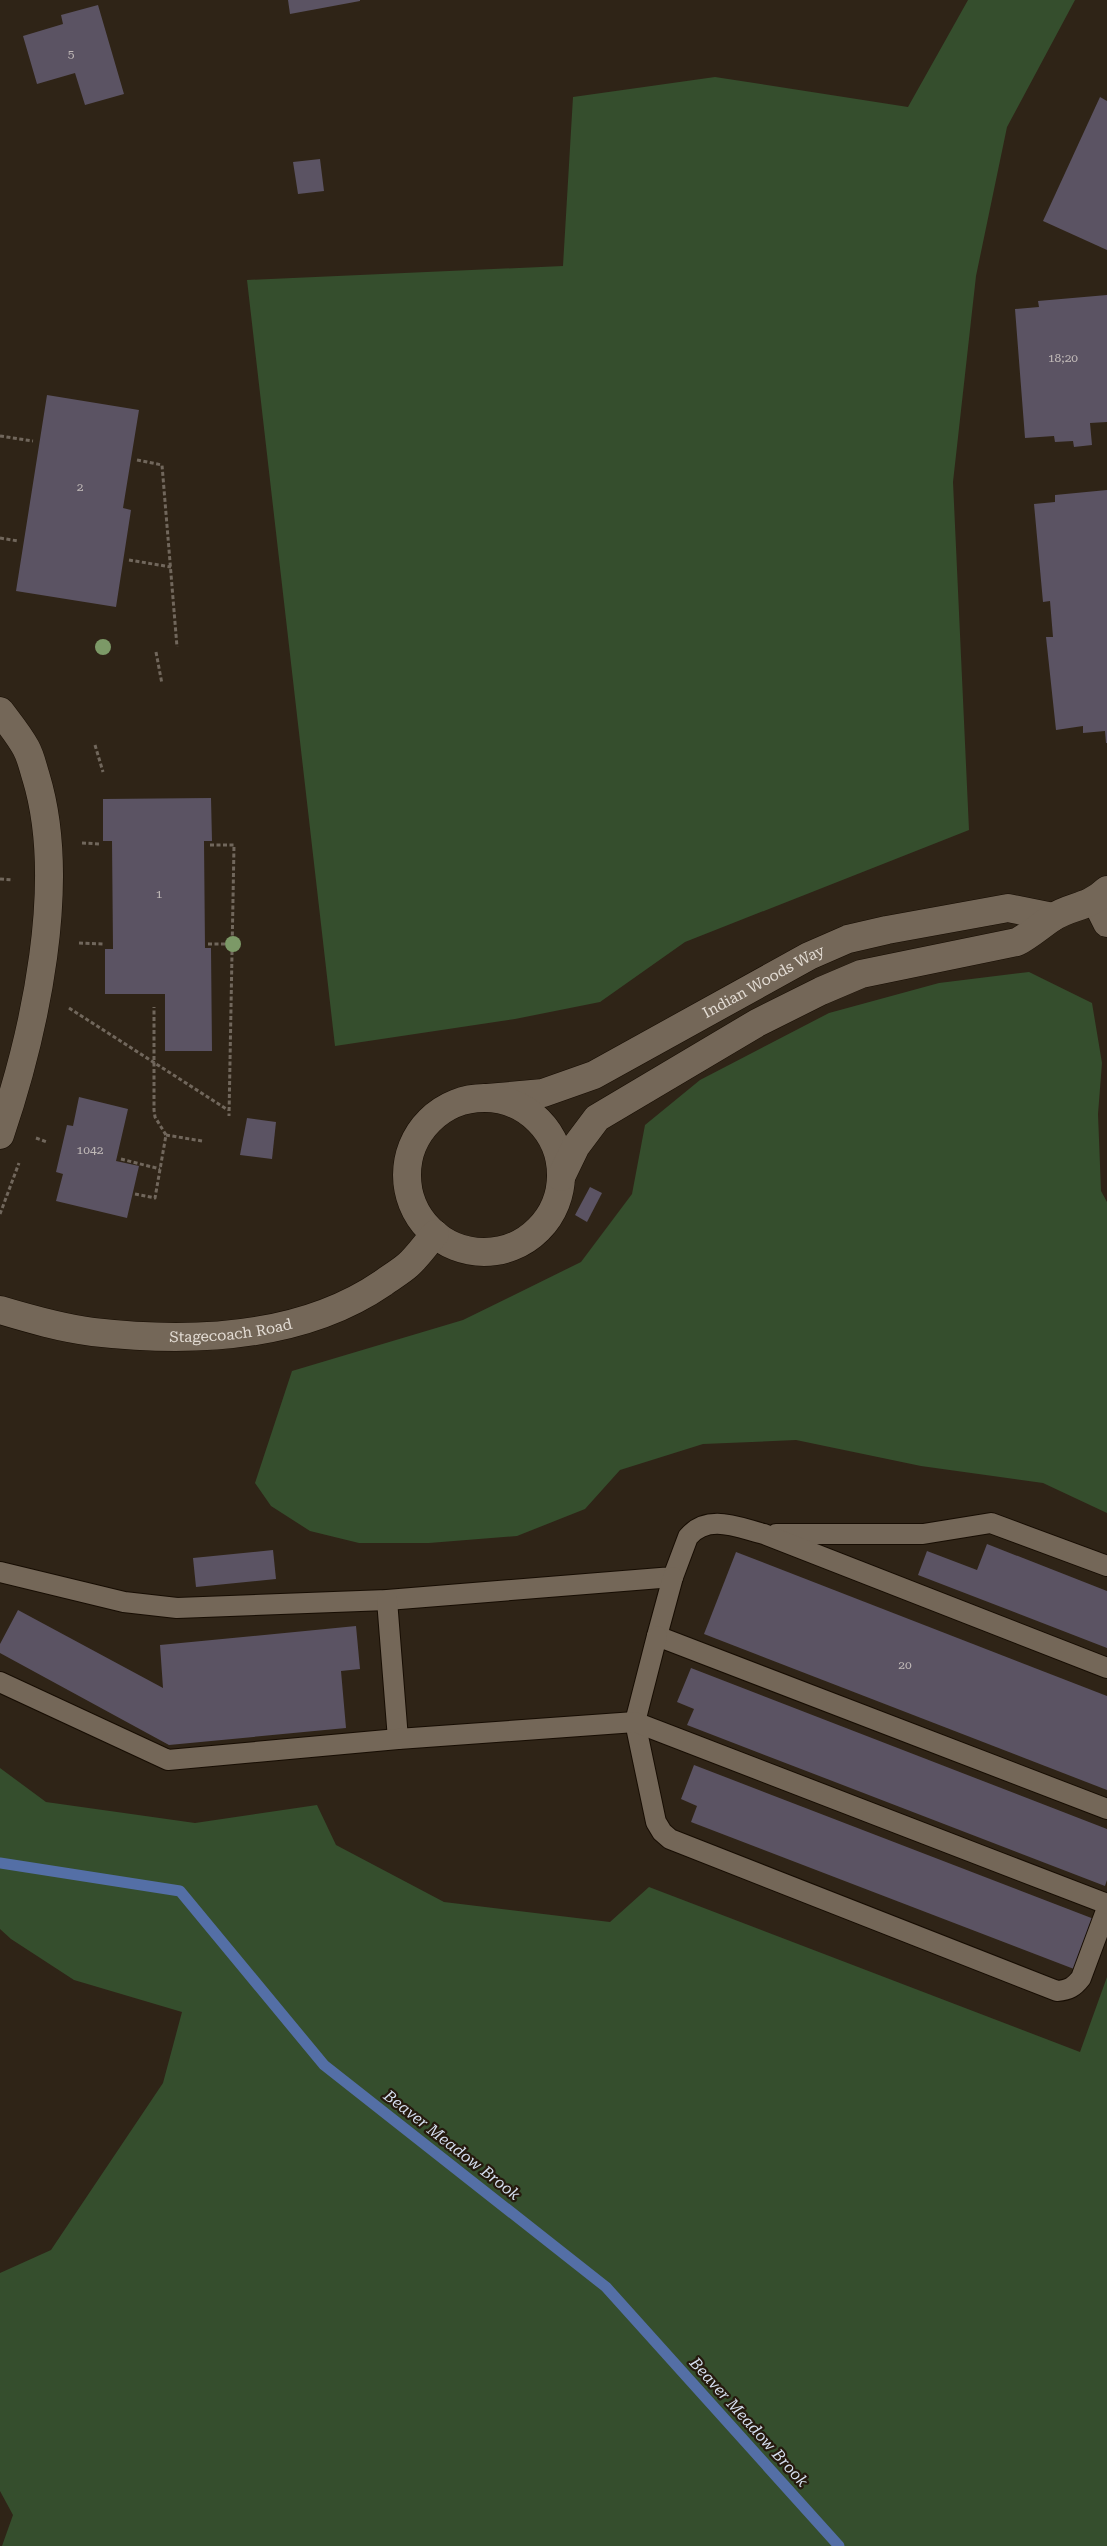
<svg xmlns="http://www.w3.org/2000/svg" width="1107" height="2546" viewBox="0 0 1107 2546" font-family="'Roboto Serif',serif">
<style>
.green{fill:#354e2d}
.lines{fill:none;stroke-linecap:round;stroke-linejoin:round}
.stream{stroke:#546fa6;stroke-width:11}
.building{fill:#5b5363}
.service-casing{stroke:#170d03;stroke-width:22}
.minor-casing{stroke:#170d03;stroke-width:29}
.path{stroke:#71675c;stroke-width:3;stroke-dasharray:4 2.5;stroke-linecap:butt}
.service{stroke:#746758;stroke-width:20}
.minor{stroke:#746758;stroke-width:28}
.tree{fill:#7c9967}
.labels{text-anchor:middle;dominant-baseline:central;stroke-width:4.5;stroke-linejoin:round;paint-order:stroke}
.number-label{font-size:12px;fill:#c1bab8}
.street-label{font-size:15px;fill:#e3dcd4;stroke:#251a0e}
.water-label{font-size:16px;font-style:italic;fill:#d5deef;stroke:#251a0e}
</style>
<rect width="100%" height="100%" fill="#2f2417"/>
<g class="green">
<path d="M968 0H1075L1007 127 976 276 953 482 969 830 685 942 600 1002 515 1019 335 1046 247 280 563 266 573 97 715 77 908 107Z"/>
<path d="M1029 972 1092 1003 1102 1063 1098 1114 1101 1191 1107 1202V1513L1043 1483 921 1466 796 1440 703 1444 620 1470 585 1509 517 1536 429 1543H359L310 1531 271 1506 255 1483 292 1371 463 1320 581 1262 632 1194 645 1125 700 1080 829 1013 939 983Z"/>
<path d="M0 1768 46 1802 195 1823 317 1805 336 1845 444 1902 610 1922 649 1887 1080 2052 1107 1977V2546H2L13 2515 0 2491V2273L51 2250 163 2083 182 2012 74 1980 11 1939 0 1929Z"/>
</g>
<g class="lines">
<path class="stream" d="M0 1863 180 1891 324 2065 606 2287 839 2546"/>
</g>
<g class="building">
<path d="M288 0H360V1L290 14Z"/>
<path d="M98 5 124 94 85 105 75 73 37 84 23 36 63 24 61 15Z"/>
<path d="M1100 97 1107 101V250L1043 221Z"/>
<path d="M320 159 324 191 298 194 293 162Z"/>
<path d="M1107 295V422L1090 423 1092 445 1074 447 1073 441 1055 442 1054 436 1025 438 1015 309 1039 307 1038 301Z"/>
<path d="M47 395 139 410 123 508 131 510 116 607 16 591Z"/>
<path d="M1107 490V743H1106L1105 731 1083 733V726L1056 730 1046 637H1053L1050 601 1043 602 1034 504 1055 502V495Z"/>
<path d="M211 798 212 841H204L205 948H211L212 1051H165V994H105V949H113L112 841H103V799Z"/>
<path d="M79 1097 128 1109 116 1161 139 1166 127 1218 56 1201 63 1174 56 1172 67 1125 73 1126Z"/>
<path d="M247 1118 276 1122 272 1159 240 1155Z"/>
<path d="M590 1187 602 1193 587 1222 575 1215Z"/>
<path d="M987 1544 1107 1591V1648L918 1575 927 1551 977 1570Z"/>
<path d="M273 1550 276 1579 196 1587 193 1558Z"/>
<path d="M736 1552 1107 1696V1790L704 1634Z"/>
<path d="M18 1610 163 1688 160 1645 356 1626 360 1669 341 1671 346 1728 169 1745 0 1653V1644Z"/>
<path d="M691 1668 1107 1829V1880L1105 1886 687 1725 694 1709 677 1702Z"/>
<path d="M694 1765 1094 1919 1074 1969 691 1822 697 1806 681 1799Z"/>
</g>
<g class="lines">
<g class="service-casing">
<g id="service">
<path d="M776 1534H923L991 1523 1107 1566"/>
<path d="M0 1572 124 1602 177 1608 387 1600 673 1577 688 1537C708 1513 739 1528 764 1534L1107 1668"/>
<path d="M673 1577 657 1636 1107 1809"/>
<path d="M387 1600 398 1739"/>
<path d="M657 1636 635 1722 656 1822 662 1832 670 1839 1057 1991C1069 1990 1074 1987 1081 1978L1107 1908"/>
<path d="M0 1682 168 1760 398 1739 635 1722 1107 1904"/>
</g>
</g>
<g class="minor-casing">
<g id="minor">
<path d="M0 711C9 723 19 735 26 748 31 757 33 768 36 777 68 882 35 1032 0 1135"/>
<path d="M1096 901 1107 923"/>
<path id="s1" d="M487 1098 543 1093 594 1075 809 956 848 939 887 930 1008 908 1053 917"/>
<circle cx="484" cy="1175" r="77"/>
<path d="M561 1177 576 1146 597 1118 757 1023 821 991 861 974 1017 942C1030 935 1040 926 1052 918 1071 905 1087 909 1107 890"/>
<path id="s2" d="M0 1310C30 1319 61 1328 93 1332 190 1343 300 1340 383 1283 391 1277 400 1272 408 1265 418 1256 426 1244 435 1234"/>
</g>
</g>
<g class="path">
<path d="M0 436 33 441"/>
<path d="M137 460 162 465 177 647"/>
<path d="M0 538 18 541"/>
<path d="M129 560 171 567"/>
<path d="M156 652 162 684"/>
<path d="M95 745 103 772"/>
<path d="M82 843 101 844"/>
<path d="M210 845H234L229 1116"/>
<path d="M0 879 13 880"/>
<path d="M79 943 105 944"/>
<path d="M208 944H233"/>
<path d="M69 1008 228 1110"/>
<path d="M166 1135 202 1141"/>
<path d="M36 1138 47 1142"/>
<path d="M121 1159 160 1169"/>
<path d="M135 1194 155 1198 166 1135 155 1117 154 1110V1007"/>
<path d="M0 1214 19 1163"/>
</g>
<use href="#service" class="service"/>
<use href="#minor" class="minor"/>
</g>
<g class="tree">
<circle cx="103" cy="647" r="8"/>
<circle cx="233" cy="944" r="8"/>
</g>
<g class="labels">
<g class="number-label">
<text x="71" y="54">5</text>
<text x="1063" y="358">18;20</text>
<text x="80" y="487">2</text>
<text x="159" y="894">1</text>
<text x="90" y="1150">1042</text>
<text x="905" y="1665">20</text>
</g>
<g class="street-label">
<text stroke="none"><textPath href="#s1" startOffset="304">Indian Woods Way</textPath></text>
<text stroke="none"><textPath href="#s2" startOffset="234">Stagecoach Road</textPath></text>
</g>
<g class="water-label">
<text transform="translate(452 2145) rotate(38)">Beaver Meadow Brook</text>
<text transform="translate(749 2422) rotate(48)">Beaver Meadow Brook</text>
</g>
</g>
</svg>
